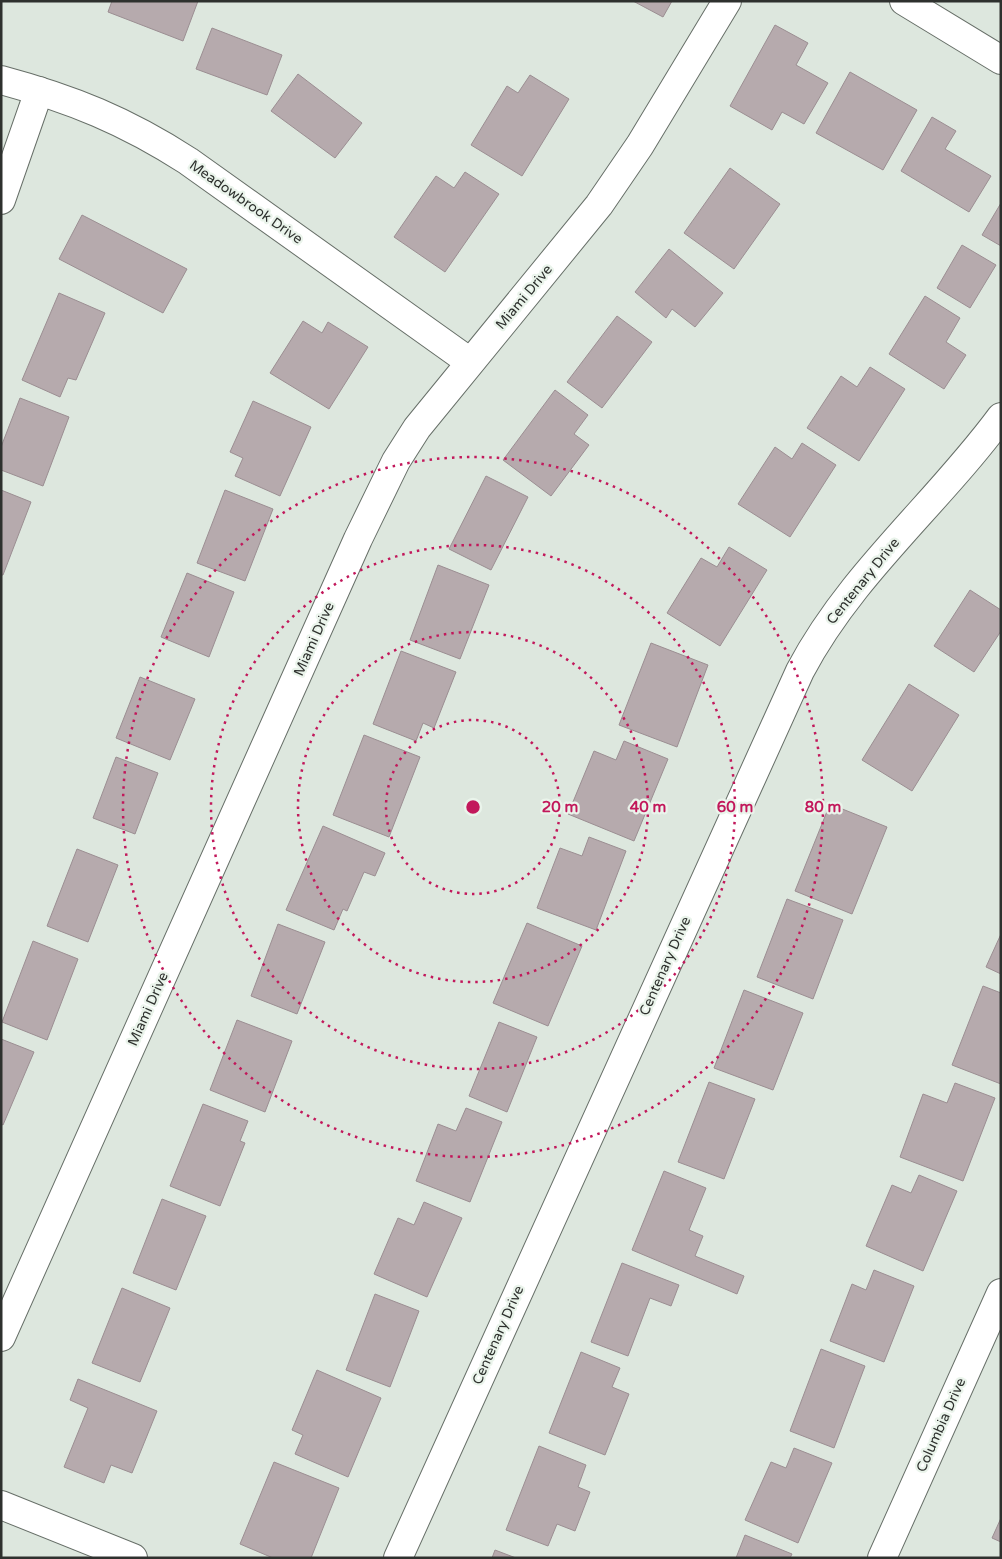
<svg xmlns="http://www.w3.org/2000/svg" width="1002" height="1559" viewBox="0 0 1002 1559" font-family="'Varela Round',sans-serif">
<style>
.building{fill:#b6aaad;stroke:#9b8e92}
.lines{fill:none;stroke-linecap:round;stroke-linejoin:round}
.minor-casing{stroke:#676f68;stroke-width:30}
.tertiary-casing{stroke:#676f68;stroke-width:30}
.minor{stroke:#fff;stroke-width:28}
.tertiary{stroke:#fff;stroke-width:28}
.ring{fill:none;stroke:#c2185b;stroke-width:2.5;stroke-dasharray:2.5 5}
.labels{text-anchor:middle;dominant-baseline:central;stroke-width:4.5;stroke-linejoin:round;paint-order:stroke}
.street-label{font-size:14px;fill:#2e312e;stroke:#eaf4eb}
.centre{fill:#c2185b;stroke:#eaf4eb;stroke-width:2.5}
.ring-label{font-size:15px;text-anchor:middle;font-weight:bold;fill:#c2185b;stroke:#eaf4eb;stroke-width:4.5;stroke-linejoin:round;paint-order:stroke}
</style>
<rect width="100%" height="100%" fill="#dde7de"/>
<g class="building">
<path d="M112 1H198L183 41 108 12Z"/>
<path d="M633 1H672L663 17Z"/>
<path d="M775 25 808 43 796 65 828 83 804 124 782 112 772 130 730 106Z"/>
<path d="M212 28 282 55 267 95 196 69Z"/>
<path d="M850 72 917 110 883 170 816 133Z"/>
<path d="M298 74 362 123 335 158 271 111Z"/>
<path d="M530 75 569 99 522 176 471 145 507 86 518 93Z"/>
<path d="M932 117 956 131 945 149 991 176 969 212 901 171Z"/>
<path d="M730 168 780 204 734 269 684 233Z"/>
<path d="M465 172 499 194 445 272 394 237 436 176 454 188Z"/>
<path d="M1001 203V246L982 235Z"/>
<path d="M82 215 187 269 163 313 59 259Z"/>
<path d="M962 245 996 265 970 308 937 288Z"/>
<path d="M669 249 723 293 695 327 672 309 666 318 635 292Z"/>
<path d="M59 293 105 313 76 380 68 378 60 397 22 380Z"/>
<path d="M925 296 960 318 946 342 966 355 944 389 889 354Z"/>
<path d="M617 316 652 342 602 408 567 382Z"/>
<path d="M303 321 322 333 328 322 368 347 329 409 270 373Z"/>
<path d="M870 367 905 389 859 461 807 428 841 376 857 387Z"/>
<path d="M555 390 588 415 574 434 589 445 551 496 503 460Z"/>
<path d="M20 398 69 417 43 486 1 470V447Z"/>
<path d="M253 401 311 427 280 496 235 476 243 458 230 452Z"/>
<path d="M802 443 836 465 790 537 738 504 775 447 792 459Z"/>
<path d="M486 476 528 497 491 570 449 549Z"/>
<path d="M1 490 31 502 3 575H1Z"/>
<path d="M225 490 273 509 245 581 197 563Z"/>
<path d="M729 547 767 570 720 646 667 613 701 558 717 567Z"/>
<path d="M438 565 489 585 460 659 410 640Z"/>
<path d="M187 573 234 592 209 657 161 637Z"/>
<path d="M970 590 1001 610V631L974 672 934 646Z"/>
<path d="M651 643 708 665 677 747 619 725Z"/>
<path d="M401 651 456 672 434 728 423 723 416 741 373 724Z"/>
<path d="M140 677 195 699 170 760 116 738Z"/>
<path d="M909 684 959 715 912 791 862 760Z"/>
<path d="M364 735 420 757 389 837 333 815Z"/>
<path d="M624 741 668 759 634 841 568 814 594 751 616 760Z"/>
<path d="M116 757 158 773 135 834 93 818Z"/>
<path d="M830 804 887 827 852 914 795 891Z"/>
<path d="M323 826 385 853 375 876 364 872 347 911 343 909 334 930 286 910Z"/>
<path d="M589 837 626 851 596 930 537 908 560 848 582 856Z"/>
<path d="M77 849 118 865 88 942 47 926Z"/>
<path d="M787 899 843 920 813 999 757 977Z"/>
<path d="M527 923 582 946 548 1026 493 1003Z"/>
<path d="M278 924 325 942 297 1014 251 996Z"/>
<path d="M1001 934V974L986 967Z"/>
<path d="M33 941 78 959 47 1040 2 1022Z"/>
<path d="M983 986 1001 993V1084L952 1065Z"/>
<path d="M744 990 803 1013 773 1090 714 1068Z"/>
<path d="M237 1020 292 1041 265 1112 210 1090Z"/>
<path d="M499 1022 537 1037 507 1112 469 1096Z"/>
<path d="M1 1039 34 1052 3 1125 1 1124Z"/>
<path d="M709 1082 755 1099 724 1179 678 1162Z"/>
<path d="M955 1083 995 1098 963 1181 900 1157 923 1094 947 1103Z"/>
<path d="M203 1104 248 1121 240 1141 245 1143 220 1206 170 1186Z"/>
<path d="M466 1108 502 1122 470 1202 416 1181 438 1124 456 1131Z"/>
<path d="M664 1171 706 1188 689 1230 703 1236 695 1256 744 1276 737 1294 632 1250Z"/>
<path d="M919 1175 957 1191 923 1271 866 1246 892 1185 911 1193Z"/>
<path d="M162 1199 206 1216 176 1290 133 1273Z"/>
<path d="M424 1202 462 1218 427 1297 374 1274 398 1218 414 1225Z"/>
<path d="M622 1263 679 1285 671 1306 650 1298 628 1356 591 1342Z"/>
<path d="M874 1270 914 1286 884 1362 830 1341 852 1284 866 1290Z"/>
<path d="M122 1288 170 1308 140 1382 92 1363Z"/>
<path d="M375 1294 419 1311 390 1387 346 1370Z"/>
<path d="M821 1349 865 1366 834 1448 790 1431Z"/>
<path d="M581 1352 620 1368 612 1387 629 1394 605 1455 549 1433Z"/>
<path d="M317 1370 381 1398 348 1477 295 1454 303 1435 292 1430Z"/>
<path d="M78 1379 157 1411 132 1473 111 1465 104 1483 64 1467 88 1408 70 1400Z"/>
<path d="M539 1446 586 1465 578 1487 590 1492 575 1531 557 1524 548 1546 506 1530Z"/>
<path d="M794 1448 832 1463 798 1543 745 1520 771 1462 786 1468Z"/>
<path d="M274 1462 339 1488 311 1558H273L240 1544Z"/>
<path d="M1001 1518V1542L992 1538Z"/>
<path d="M745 1535 792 1554 790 1558H736Z"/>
<path d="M495 1550 516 1558H492Z"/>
</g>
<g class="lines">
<g class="minor-casing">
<g id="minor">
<path d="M904 1 1001 60"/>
<path d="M1 80C72 99 126 121 188 161L470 362"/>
<path d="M1 200 39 91"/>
<path d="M1 1337 358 539 396 461 417 428 599 205 640 145 727 1"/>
<path d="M398 1558 800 671C851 574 937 504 1001 417"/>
<path d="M882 1558 1001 1293"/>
</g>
</g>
<g class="tertiary-casing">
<path id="tertiary" d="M1 1505 133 1558"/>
</g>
<use href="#minor" class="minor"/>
<use href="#tertiary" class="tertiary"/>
</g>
<g class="ring">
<circle cx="473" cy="807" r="87"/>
<circle cx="473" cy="807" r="175"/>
<circle cx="473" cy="807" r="262"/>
<circle cx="473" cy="807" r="350"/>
</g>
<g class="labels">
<g class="street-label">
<text transform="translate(246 202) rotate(35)">Meadowbrook Drive</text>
<text transform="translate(524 297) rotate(-50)">Miami Drive</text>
<text transform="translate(863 581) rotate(-51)">Centenary Drive</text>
<text transform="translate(314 639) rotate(-66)">Miami Drive</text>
<text transform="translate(665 966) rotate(-66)">Centenary Drive</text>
<text transform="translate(148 1009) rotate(-66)">Miami Drive</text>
<text transform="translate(498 1335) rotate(-66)">Centenary Drive</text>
<text transform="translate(941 1425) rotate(-66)">Columbia Drive</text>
</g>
</g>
<circle cx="473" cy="807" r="8" class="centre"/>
<g class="ring-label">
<text x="560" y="812">20 m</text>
<text x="648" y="812">40 m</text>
<text x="735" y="812">60 m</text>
<text x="823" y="812">80 m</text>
</g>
<rect width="1002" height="1559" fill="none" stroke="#2e312e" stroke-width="5"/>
</svg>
